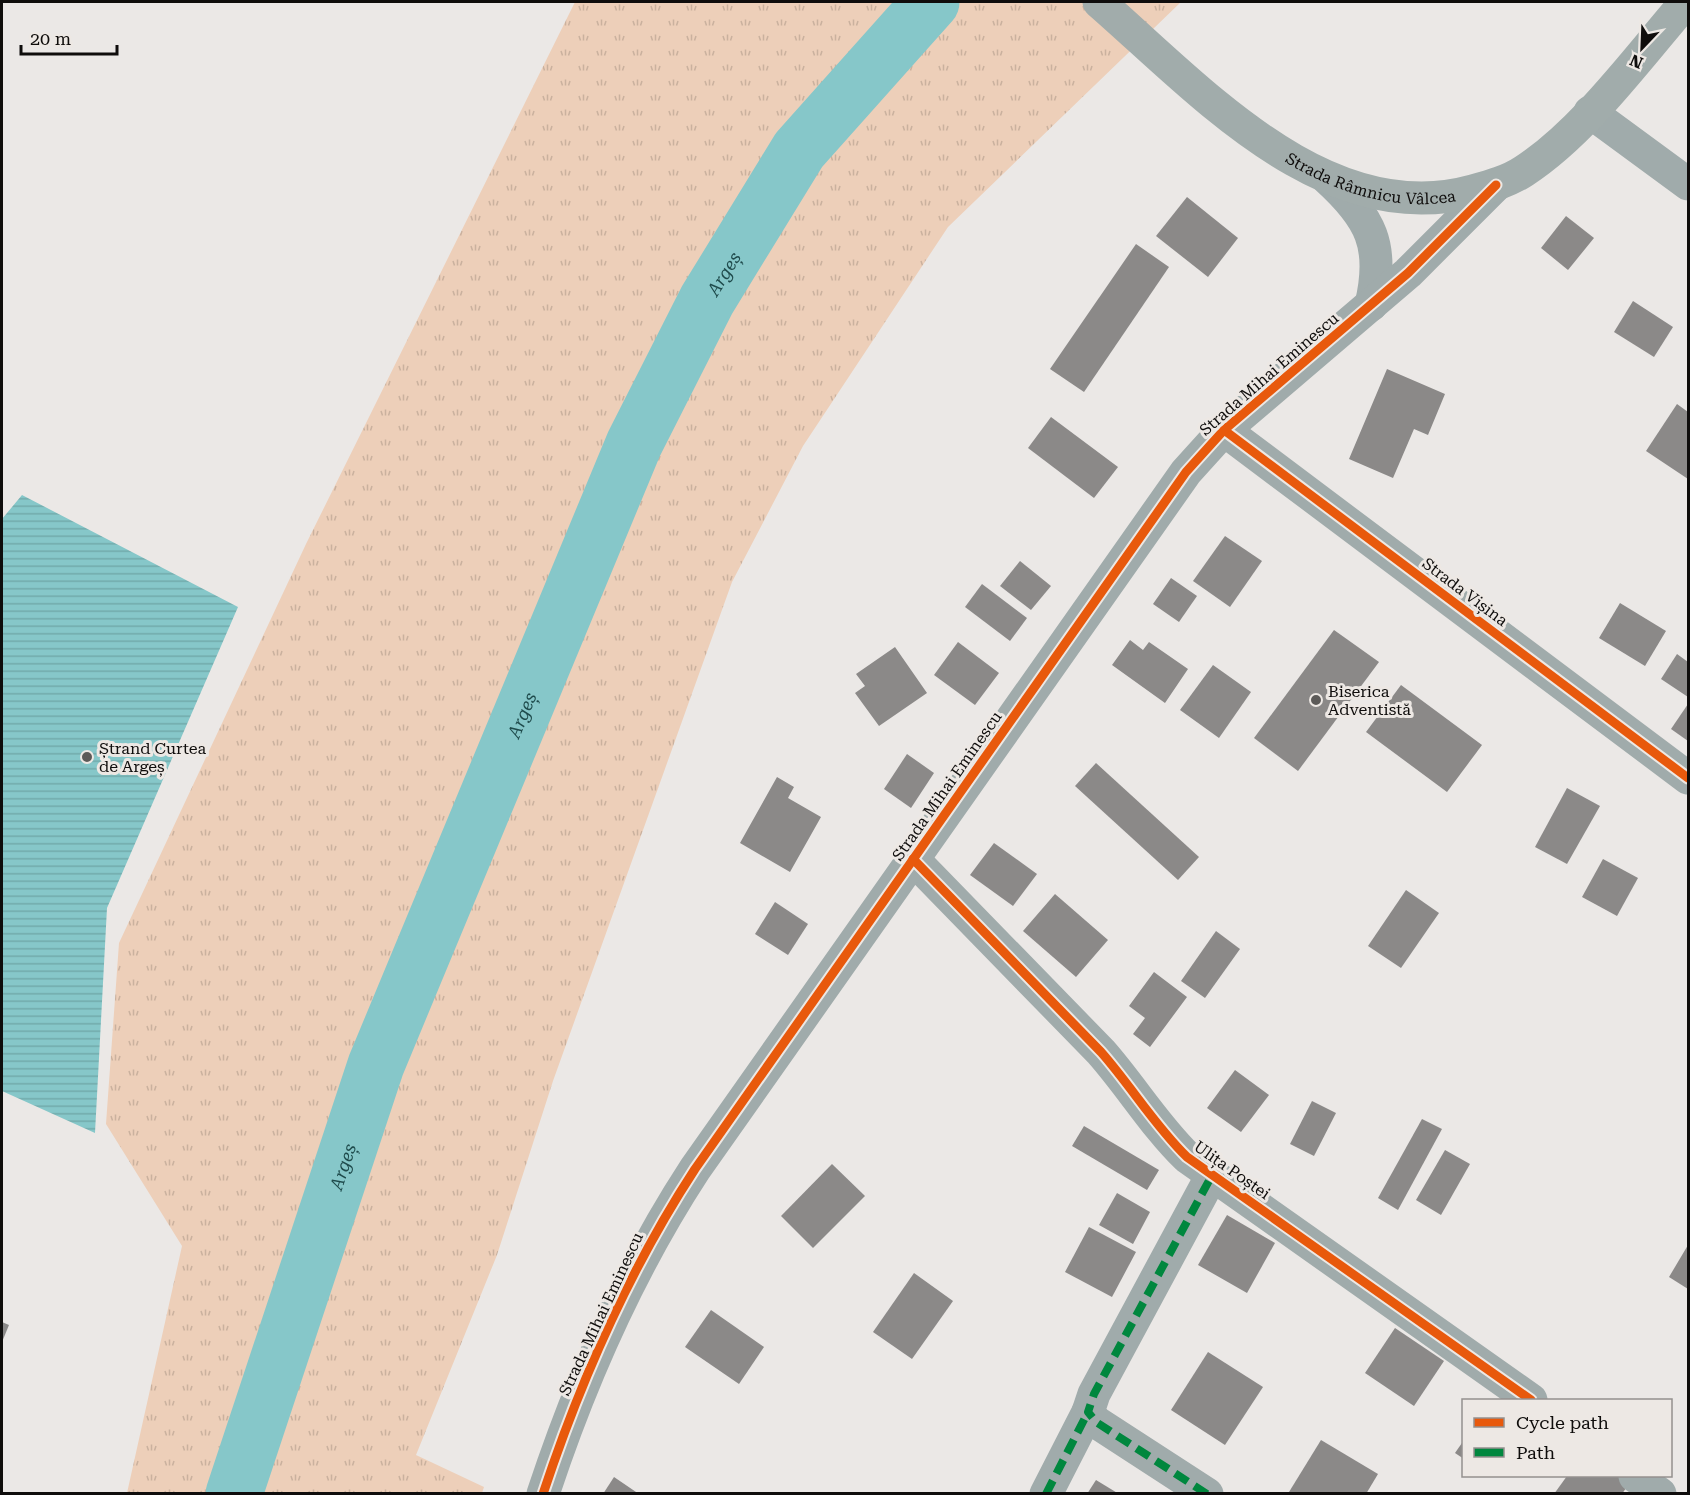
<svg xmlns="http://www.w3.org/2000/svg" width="1690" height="1495" viewBox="0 0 1690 1495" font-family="'Roboto Serif',serif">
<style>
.grass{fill:url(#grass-tufts)}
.water{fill:url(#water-rules)}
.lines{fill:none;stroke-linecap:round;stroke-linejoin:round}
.river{stroke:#86c7c9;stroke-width:57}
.building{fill:#8b8988}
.minor{stroke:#a0abab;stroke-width:33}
.major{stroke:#a1acab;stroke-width:33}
.quiet{stroke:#00873e;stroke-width:8;stroke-dasharray:15 8;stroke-linecap:butt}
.cycleway-casing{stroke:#ede8e4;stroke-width:13}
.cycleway{stroke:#e8590c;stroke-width:9}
.poi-dot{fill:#5c5a58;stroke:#ede8e4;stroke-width:2}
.labels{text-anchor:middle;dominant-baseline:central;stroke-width:6;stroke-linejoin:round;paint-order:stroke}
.street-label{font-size:16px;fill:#0f0d0c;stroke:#ede8e4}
.poi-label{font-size:16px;fill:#0f0d0c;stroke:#ede8e4;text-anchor:start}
.water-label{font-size:18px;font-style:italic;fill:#1f4b4c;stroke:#ede8e4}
</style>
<defs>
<pattern id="grass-tufts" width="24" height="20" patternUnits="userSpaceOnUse" patternTransform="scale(1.5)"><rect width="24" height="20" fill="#edcfb9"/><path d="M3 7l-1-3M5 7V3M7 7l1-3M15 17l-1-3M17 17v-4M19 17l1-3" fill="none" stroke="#cab19e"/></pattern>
<pattern id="water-rules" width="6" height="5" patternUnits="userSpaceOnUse" patternTransform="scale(1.5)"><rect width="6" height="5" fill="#86c7c9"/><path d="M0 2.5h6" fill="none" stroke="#72aaab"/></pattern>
</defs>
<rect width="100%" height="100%" fill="#ebe8e6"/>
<path class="grass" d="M575 2H1181L948 227 803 446 732 582 553 1081 497 1255 416 1455 484 1487 482 1493H127L182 1246 106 1124 119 943 306 544Z"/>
<path class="water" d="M22 495 238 607 107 908 95 1133 2 1091V519Z"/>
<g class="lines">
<path class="river" id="s1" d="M234 1494 376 1065 634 444 707 300 799 150 931 2"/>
</g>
<g class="building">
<path d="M1187 197 1238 238 1208 277 1156 236Z"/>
<path d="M1566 216 1594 238 1568 270 1541 248Z"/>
<path d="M1136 244 1169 267 1084 392 1050 369Z"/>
<path d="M1633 301 1673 327 1654 357 1614 332Z"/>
<path d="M1387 369 1445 394 1428 435 1414 429 1393 478 1349 459Z"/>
<path d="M1677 404 1688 412V479L1646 451Z"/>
<path d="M1051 417 1118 467 1094 498 1028 448Z"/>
<path d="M1225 536 1262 561 1230 607 1193 581Z"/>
<path d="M1020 561 1051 586 1031 610 1000 586Z"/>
<path d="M1171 578 1197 596 1179 622 1153 604Z"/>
<path d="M982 584 1027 618 1010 641 965 607Z"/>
<path d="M1620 603 1666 631 1645 666 1599 638Z"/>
<path d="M1334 630 1379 662 1298 771 1254 738Z"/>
<path d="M1130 640 1143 650 1149 642 1188 669 1165 703 1112 665Z"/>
<path d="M958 642 999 673 975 705 934 675Z"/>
<path d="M895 647 927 693 879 726 855 693 865 686 856 674Z"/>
<path d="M1677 654 1688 662V697L1661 679Z"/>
<path d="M1213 665 1251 692 1219 738 1180 710Z"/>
<path d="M1401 685 1482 745 1447 792 1366 732Z"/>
<path d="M1688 704V741L1671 729Z"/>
<path d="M907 754 934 773 911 808 884 789Z"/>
<path d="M1096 763 1199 857 1178 880 1075 786Z"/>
<path d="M777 777 794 787 788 798 821 817 790 872 740 843Z"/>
<path d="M1567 788 1600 806 1567 864 1535 847Z"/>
<path d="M994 843 1037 874 1013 906 970 875Z"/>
<path d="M1603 859 1638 878 1617 916 1582 897Z"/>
<path d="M1406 890 1439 913 1401 968 1368 946Z"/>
<path d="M1055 894 1108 940 1076 977 1023 931Z"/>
<path d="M775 902 808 924 788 955 755 934Z"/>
<path d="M1216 931 1240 949 1205 998 1181 981Z"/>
<path d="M1154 972 1187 997 1150 1047 1133 1034 1145 1018 1129 1006Z"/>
<path d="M1235 1070 1269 1095 1241 1132 1207 1108Z"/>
<path d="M1312 1101 1336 1113 1314 1156 1290 1144Z"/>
<path d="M1422 1119 1442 1129 1398 1210 1378 1198Z"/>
<path d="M1084 1126 1159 1170 1147 1190 1072 1146Z"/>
<path d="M1445 1150 1470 1164 1441 1215 1416 1200Z"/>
<path d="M832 1164 865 1196 813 1248 781 1216Z"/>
<path d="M1117 1193 1150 1212 1133 1244 1099 1225Z"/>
<path d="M1227 1215 1275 1243 1247 1293 1198 1265Z"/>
<path d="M1089 1227 1136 1252 1112 1297 1065 1272Z"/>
<path d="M1688 1245V1289L1669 1277Z"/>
<path d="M914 1273 953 1301 912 1359 873 1332Z"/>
<path d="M711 1310 764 1347 739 1384 685 1347Z"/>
<path d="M2 1322 9 1325 2 1342Z"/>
<path d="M1395 1328 1444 1361 1414 1406 1365 1373Z"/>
<path d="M1208 1352 1263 1387 1225 1445 1171 1410Z"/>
<path d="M1321 1440 1378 1474 1366 1494 1289 1492Z"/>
<path d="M1464 1440V1459L1455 1453Z"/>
<path d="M1567 1476H1620L1630 1482 1622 1494H1554Z"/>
<path d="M614 1477 639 1494H603Z"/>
<path d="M1096 1480 1119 1494H1087Z"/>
</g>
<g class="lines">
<g class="minor">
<path d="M1590 112 1688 184"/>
<path d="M1327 178C1371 218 1385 246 1371 305"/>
<path d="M1224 430 1688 778"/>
<path d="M913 859 1101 1052C1131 1086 1155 1126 1187 1157L1531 1400"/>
<path d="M1635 1476 1660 1494"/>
<path d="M543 1494C581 1379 629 1270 695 1169L1186 472 1224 430 1408 273 1496 185"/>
<path d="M1046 1494 1088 1412"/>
<path d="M1207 1494 1096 1422 1088 1412 1094 1394 1212 1175"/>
</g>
<path class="major" id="s2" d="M1099 2C1198 88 1326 232 1473 191 1491 186 1509 181 1524 171 1584 132 1639 56 1686 2"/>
<g class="quiet">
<path d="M1046 1494 1088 1412"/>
<path d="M1207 1494 1096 1422 1088 1412 1094 1394 1212 1175"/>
</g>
<g class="cycleway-casing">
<g id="cycleway">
<path d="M1224 430 1688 778"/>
<path d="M913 859 1101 1052C1131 1086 1155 1126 1187 1157L1531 1400"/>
<path d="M543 1494C581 1379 629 1270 695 1169L1186 472 1224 430 1408 273 1496 185"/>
</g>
</g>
<use href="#cycleway" class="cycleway"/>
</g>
<g class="poi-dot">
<circle cx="1316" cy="700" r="6"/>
<circle cx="87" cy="757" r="6"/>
</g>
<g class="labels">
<g class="street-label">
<text stroke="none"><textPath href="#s2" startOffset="332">Strada Râmnicu Vâlcea</textPath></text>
<text transform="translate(1269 374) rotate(-41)">Strada Mihai Eminescu</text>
<text transform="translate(1465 592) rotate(37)">Strada Vișina</text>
<text transform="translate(947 786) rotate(-55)">Strada Mihai Eminescu</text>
<text transform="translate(1232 1170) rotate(35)">Ulița Poștei</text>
<text transform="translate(601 1314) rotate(-65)">Strada Mihai Eminescu</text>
</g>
<g class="poi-label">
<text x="1328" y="691">Biserica<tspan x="1328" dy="18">Adventistă</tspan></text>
<text x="99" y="748">Ștrand Curtea<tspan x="99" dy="18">de Argeș</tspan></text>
</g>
<g class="water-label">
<text stroke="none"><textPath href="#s1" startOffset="1317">Argeș</textPath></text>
<text stroke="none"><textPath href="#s1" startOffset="831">Argeș</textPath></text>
<text stroke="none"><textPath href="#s1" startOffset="345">Argeș</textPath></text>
</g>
</g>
<rect width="1690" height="1495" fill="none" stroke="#0f0d0c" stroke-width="6"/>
<rect x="1462" y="1399" width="210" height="78" fill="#ede8e4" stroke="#94908e" stroke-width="1.5"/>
<rect x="1474" y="1418" width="30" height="9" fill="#e8590c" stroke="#94908e" stroke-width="1.5"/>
<text x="1516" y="1429" font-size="18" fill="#0f0d0c">Cycle path</text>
<rect x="1474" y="1448" width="30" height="9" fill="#00873e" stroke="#94908e" stroke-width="1.5"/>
<text x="1516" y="1459" font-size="18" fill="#0f0d0c">Path</text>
<g transform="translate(1642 48) rotate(203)" stroke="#ede8e4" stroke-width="4.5" paint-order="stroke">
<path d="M0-4.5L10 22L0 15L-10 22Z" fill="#0f0d0c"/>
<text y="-9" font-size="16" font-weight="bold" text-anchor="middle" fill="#0f0d0c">N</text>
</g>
<path d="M21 45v9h96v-9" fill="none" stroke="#0f0d0c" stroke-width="3"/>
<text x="30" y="45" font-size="18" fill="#0f0d0c" stroke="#ede8e4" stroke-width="4.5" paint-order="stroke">20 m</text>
</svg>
